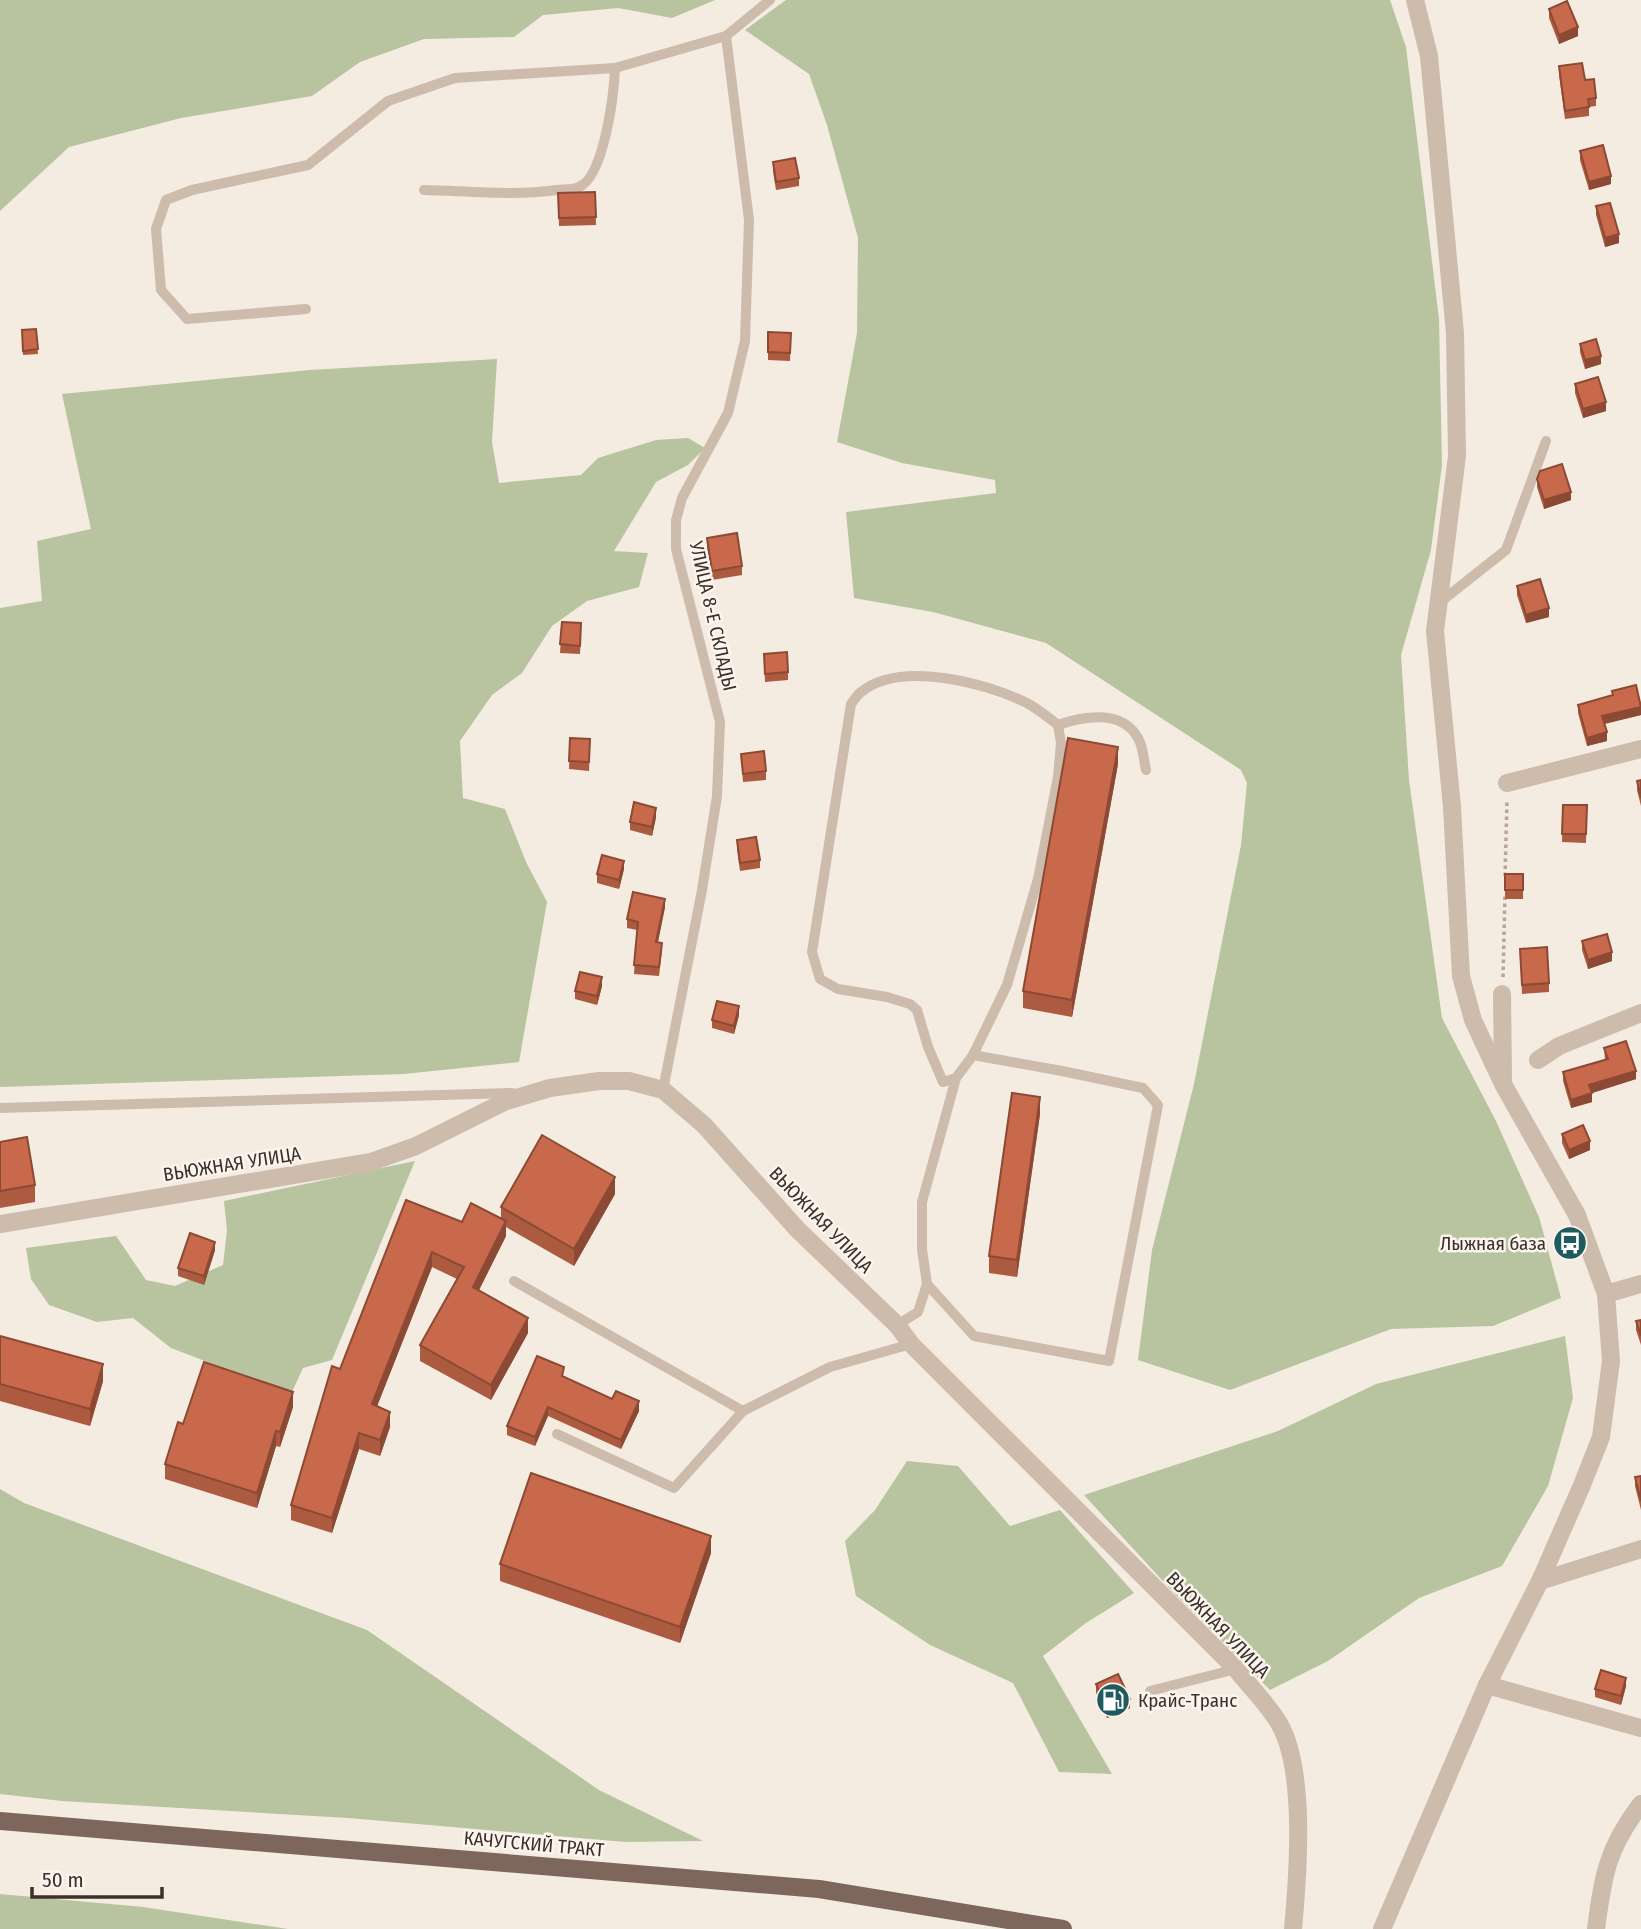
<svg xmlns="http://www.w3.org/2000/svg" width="1641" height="1929" viewBox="0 0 1641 1929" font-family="'Fira Sans Condensed',sans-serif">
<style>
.green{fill:#b8c4a0}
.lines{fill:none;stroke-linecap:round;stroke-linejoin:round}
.path{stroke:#b9a596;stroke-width:3.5;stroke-dasharray:3.5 3.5;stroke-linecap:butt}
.lane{stroke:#cdbbac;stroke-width:10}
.street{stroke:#cdbbac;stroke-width:18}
.primary{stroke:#7d675c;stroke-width:18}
.wall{fill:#ac5a40}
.shaded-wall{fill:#8c4a34}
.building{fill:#c8694b;stroke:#8c4a34;stroke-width:2}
.labels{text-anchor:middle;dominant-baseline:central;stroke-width:5;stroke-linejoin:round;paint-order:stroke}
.street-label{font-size:19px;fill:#3b302b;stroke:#fbf5ee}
.poi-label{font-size:19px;fill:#3b302b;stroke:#fbf5ee;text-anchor:end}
</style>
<rect width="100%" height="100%" fill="#f4ebe1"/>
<g class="green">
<path d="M0 0H715L672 18 618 8 543 15 514 37 424 39 360 62 312 96 181 118 69 147 0 211Z"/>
<path d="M786 0H1390L1406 47 1439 319 1442 465 1431 550 1401 655 1409 780 1442 1018 1496 1121 1539 1217 1561 1298 1493 1326 1391 1329 1230 1390 1138 1360 1152 1250 1194 1084 1241 845 1247 783 1241 770 1046 643 933 612 854 598 846 512 996 493 995 480 902 463 837 442 857 333 858 238 827 125 809 74 745 30Z"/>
<path d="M497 359 492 442 499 483 581 475 598 458 656 440 688 438 705 448 688 465 656 482 614 551 648 553 639 587 587 601 552 626 522 673 492 695 460 741 463 798 505 809 526 862 547 902 519 1062 404 1074 0 1087V608L42 601 37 541 91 529 62 394 310 370Z"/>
<path d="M415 1161 332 1360 303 1368 291 1394 171 1348 133 1318 97 1322 49 1305 31 1279 26 1248 116 1236 146 1280 175 1286 223 1265 227 1230 224 1201Z"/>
<path d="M1565 1336 1573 1398 1548 1486 1502 1566 1419 1598 1328 1661 1270 1690 1172 1591 1084 1495 1278 1431 1376 1384Z"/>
<path d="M907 1461 958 1466 1010 1526 1060 1510 1134 1593 1086 1623 1043 1656 1112 1774 1059 1772 1013 1683 930 1645 856 1596 845 1541 875 1510Z"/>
<path d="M0 1489 24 1503 367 1630 599 1790 703 1841 625 1842 348 1818 62 1801 0 1794Z"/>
<path d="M0 1894 143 1907 288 1929H0Z"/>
</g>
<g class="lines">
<g class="path">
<path d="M1505 876 1507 800"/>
<path d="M1503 977 1505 894"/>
</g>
<g class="lane">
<path d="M424 190C467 191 514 196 557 190 564 189 573 190 579 187 604 177 614 94 615 68"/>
<path d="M306 309 187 319 161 290 156 229 166 200 192 190 308 165 388 101 455 78 615 68 726 36 770 0"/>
<path d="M1439 603 1506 550 1546 441"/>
<path d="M1058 725C1083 716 1122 709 1138 738 1143 746 1144 761 1146 770"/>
<path d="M663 1090 702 890 717 796 720 722 676 549V520L682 498 728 413 745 341 749 220 726 36"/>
<path d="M0 1108 512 1093"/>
<path d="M514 1281 743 1411 830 1367 911 1344"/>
<path d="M927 1284 922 1249V1202L956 1078 973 1055 1007 985 1038 879 1058 777 1061 743 1058 725C1048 717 1038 709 1027 703 986 683 901 660 861 692 858 694 854 700 851 704L812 952 820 979 838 989 887 997 910 1004 917 1010 928 1047 943 1082 956 1078"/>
<path d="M897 1325 918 1312 927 1284 974 1336 1109 1361 1158 1105 1143 1088 1062 1071 973 1055"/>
<path d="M557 1434 674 1488 743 1411"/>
<path d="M1150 1691 1236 1669"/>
</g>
<g class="street">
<path d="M1507 783 1641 749"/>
<path d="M1502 994 1503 1078"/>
<path d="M1538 1060 1559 1046 1641 1013"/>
<path d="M0 1224 371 1162 416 1146 506 1101 550 1088 599 1081H629L663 1090 704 1125 797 1229 897 1325 911 1344 1236 1669C1250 1687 1269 1705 1280 1725 1306 1772 1298 1875 1293 1929"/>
<path d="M1606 1294 1641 1284"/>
<path d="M1540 1581 1641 1549"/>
<path d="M1487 1685 1641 1728"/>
<path d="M1382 1929 1487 1685 1540 1581 1582 1485 1601 1437 1611 1361 1606 1294 1577 1215 1503 1084 1473 1020 1461 976 1452 807 1435 631 1457 456 1455 333 1429 56 1415 0"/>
<path d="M1596 1929C1603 1876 1607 1848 1641 1804"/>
</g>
<path class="primary" d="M0 1821 819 1889 1063 1929"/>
</g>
<g class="wall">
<path d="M1549 9 1578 36 1559 44 1549 18Z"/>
<path d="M1559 66 1585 80 1596 98V106L1589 107V116L1565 119 1559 75Z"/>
<path d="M1580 151 1611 184 1589 190 1580 160Z"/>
<path d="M773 162 799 178V186L776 190 773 171Z"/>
<path d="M595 192 596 225 559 226 558 193Z"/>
<path d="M1596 206 1619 243 1605 247 1596 215Z"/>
<path d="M36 329 38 354 23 355 22 330Z"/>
<path d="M768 332 791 333 790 361 768 360Z"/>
<path d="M1580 344 1601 364 1585 369 1580 352Z"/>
<path d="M1575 384 1606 411 1583 418 1575 393Z"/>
<path d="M1537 479 1571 500 1544 509 1537 487Z"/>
<path d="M707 538 742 566V575L712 580 707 547Z"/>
<path d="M1517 586 1549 617 1526 623 1517 595Z"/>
<path d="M562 622 581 631 580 654 560 653Z"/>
<path d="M764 654 788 672V680L765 682Z"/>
<path d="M1612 691 1641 706V715L1605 724 1607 741 1587 746 1578 713V705L1612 695Z"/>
<path d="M570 738 590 739 589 771 569 769Z"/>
<path d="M741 754 766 771V780L743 782Z"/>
<path d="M1118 764 1072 1017 1023 1008V991Z"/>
<path d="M1641 780V806L1637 790V781Z"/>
<path d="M1563 805H1587L1586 843 1562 842Z"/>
<path d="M656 817 652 836 630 830V822Z"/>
<path d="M737 840 760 860V868L740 871 737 849Z"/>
<path d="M624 869 619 889 597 883V874Z"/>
<rect x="1505" y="874" width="18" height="25"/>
<path d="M665 907 658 942 662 951 659 976 634 974 637 930 627 928V919Z"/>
<path d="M1582 941 1612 961 1588 969 1582 950Z"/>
<path d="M1520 949 1549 983V992L1522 994Z"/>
<path d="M602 986 597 1005 575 999V991Z"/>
<path d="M739 1015 734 1034 712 1028V1020Z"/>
<path d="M1604 1048 1636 1079 1592 1093V1102L1571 1108 1563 1081V1072L1605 1060Z"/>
<path d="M1040 1114 1017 1277 989 1273V1256Z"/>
<path d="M1562 1134 1590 1150 1569 1159 1562 1143Z"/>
<path d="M0 1142 35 1185V1202L0 1208Z"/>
<path d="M615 1194 574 1266 506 1227V1236L479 1290 528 1333 491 1400 420 1361V1345L457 1279 432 1267 377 1406 390 1427 380 1456 359 1449 332 1533 291 1520V1505L340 1369 406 1200 462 1222 501 1218V1207Z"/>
<path d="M215 1250 204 1285 178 1276V1268Z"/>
<path d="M1641 1320V1345L1636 1330V1321Z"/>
<path d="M0 1336 103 1381 90 1426 0 1401Z"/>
<path d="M564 1377 639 1411 621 1449 548 1416 535 1446 507 1435V1426Z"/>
<path d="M293 1407 280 1447 276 1446 257 1508 165 1479V1464L183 1424Z"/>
<path d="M1641 1476V1510L1635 1486V1477Z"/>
<path d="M711 1553 680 1643 500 1581V1564Z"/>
<path d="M1096 1684 1130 1708 1107 1718 1096 1693Z"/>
<path d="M1626 1686 1621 1705 1595 1697V1689Z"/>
</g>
<g class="shaded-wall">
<path d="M1578 27V36L1559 44V35Z"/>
<path d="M1611 176V184L1589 190V182Z"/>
<path d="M1619 234V243L1605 247V238Z"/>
<path d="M1601 356V364L1585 369V360Z"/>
<path d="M1606 402V411L1583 418V409Z"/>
<path d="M1571 492V500L1544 509V500Z"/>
<path d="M1549 608V617L1526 623V615Z"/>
<path d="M1641 707V715L1602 724V716Z"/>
<path d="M1607 732V741L1587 746V738Z"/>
<path d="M1118 747V764L1072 1017V1000Z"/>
<path d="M656 808V817L652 836V827Z"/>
<path d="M624 861V869L619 889V880Z"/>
<path d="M665 899V907L656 951V942Z"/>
<path d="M1612 952V961L1588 969V960Z"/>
<path d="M602 977V986L597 1005V996Z"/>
<path d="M739 1006V1015L734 1034V1026Z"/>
<path d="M1636 1071V1079L1589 1094V1085Z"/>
<path d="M1592 1093V1102L1571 1108V1100Z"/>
<path d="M1040 1097V1114L1017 1277V1260Z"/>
<path d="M1590 1141V1150L1569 1159V1150Z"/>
<path d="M615 1177V1194L574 1266V1249Z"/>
<path d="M506 1221V1236L473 1302V1287Z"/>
<path d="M215 1242V1250L204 1285V1276Z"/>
<path d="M432 1252V1267L372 1419V1404Z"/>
<path d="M528 1318V1333L491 1400V1385Z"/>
<path d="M103 1364V1381L90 1426V1409Z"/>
<path d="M293 1392V1407L280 1447V1432Z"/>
<path d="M639 1401V1411L621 1449V1440Z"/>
<path d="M548 1407V1416L535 1446V1437Z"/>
<path d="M390 1412V1427L380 1456V1440Z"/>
<path d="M276 1431V1446L257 1508V1493Z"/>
<path d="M359 1433V1449L332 1533V1518Z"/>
<path d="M711 1536V1553L680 1643V1627Z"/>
<path d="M1626 1678V1686L1621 1705V1696Z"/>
<path d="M1130 1699V1708L1107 1718V1710Z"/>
</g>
<g class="building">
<path d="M1567 1 1578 27 1559 35 1549 9Z"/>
<path d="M1582 63 1585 80 1594 79 1596 98 1588 99 1589 107 1565 111 1559 66Z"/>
<path d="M1603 145 1611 176 1589 182 1580 151Z"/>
<path d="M795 158 799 178 776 182 773 162Z"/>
<path d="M595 192 596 217 559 218 558 193Z"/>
<path d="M1610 203 1619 234 1605 238 1596 206Z"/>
<path d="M36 329 38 349 23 351 22 330Z"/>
<path d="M768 332 791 333 790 353 768 352Z"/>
<path d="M1596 339 1601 356 1585 360 1580 344Z"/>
<path d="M1598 377 1606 402 1583 409 1575 384Z"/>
<path d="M1562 464 1571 492 1544 500 1537 479 1540 471Z"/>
<path d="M737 533 742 566 712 571 707 538Z"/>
<path d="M1540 579 1549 608 1526 615 1517 586Z"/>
<path d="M562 622 581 623 580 646 560 644Z"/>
<path d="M787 652 788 672 765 674 764 654Z"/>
<path d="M1636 685 1641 707 1602 716 1607 732 1587 738 1578 705 1613 695 1612 691Z"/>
<path d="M570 738 590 739 589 762 569 761Z"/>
<path d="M1068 738 1118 747 1072 1000 1023 991Z"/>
<path d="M764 751 766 771 743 774 741 754Z"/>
<path d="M1641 780V798L1637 781Z"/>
<path d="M634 802 656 808 652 827 630 822Z"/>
<path d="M1563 805H1587L1586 834H1562Z"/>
<path d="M756 837 760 860 740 863 737 840Z"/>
<path d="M602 855 624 861 619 880 597 874Z"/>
<rect x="1505" y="874" width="18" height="16"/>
<path d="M633 892 665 899 656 942 662 943 659 967 634 965 638 922 627 919Z"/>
<path d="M1607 934 1612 952 1588 960 1582 941Z"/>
<path d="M1547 947 1549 983 1522 985 1520 949Z"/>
<path d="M580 972 602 977 597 996 575 991Z"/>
<path d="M717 1001 739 1006 734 1026 712 1020Z"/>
<path d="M1626 1041 1636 1071 1589 1085 1592 1093 1571 1100 1563 1072 1608 1059 1604 1048Z"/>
<path d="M1012 1093 1040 1097 1017 1260 989 1256Z"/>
<path d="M1583 1125 1590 1141 1569 1150 1562 1134Z"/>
<path d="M542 1135 615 1177 574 1249 501 1207Z"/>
<path d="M27 1137 35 1185 0 1191V1142Z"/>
<path d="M406 1200 462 1222 471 1203 506 1221 473 1287 528 1318 491 1385 420 1345 464 1267 432 1252 372 1404 390 1412 380 1440 359 1433 332 1518 291 1505 332 1366 340 1369Z"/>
<path d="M190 1233 215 1242 204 1276 178 1268Z"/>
<path d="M1641 1320V1336L1636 1321Z"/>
<path d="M0 1336 103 1364 90 1409 0 1384Z"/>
<path d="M537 1356 564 1367 562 1376 612 1399 616 1391 639 1401 621 1440 548 1407 535 1437 507 1426Z"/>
<path d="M204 1362 293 1392 280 1432 276 1431 257 1493 165 1464 178 1422 183 1424Z"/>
<path d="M531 1473 711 1536 680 1627 500 1564Z"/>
<path d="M1641 1476V1501L1635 1477Z"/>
<path d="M1601 1670 1626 1678 1621 1696 1595 1689Z"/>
<path d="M1118 1674 1130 1699 1107 1710 1096 1684Z"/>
</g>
<defs>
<g id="bus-disc" transform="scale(1.75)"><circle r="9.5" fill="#1f5a5e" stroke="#fbf5ee"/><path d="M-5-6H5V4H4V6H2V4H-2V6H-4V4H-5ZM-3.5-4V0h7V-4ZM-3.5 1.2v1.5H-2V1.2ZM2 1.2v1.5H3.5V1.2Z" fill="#fff"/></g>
<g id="fuel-disc" transform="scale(1.75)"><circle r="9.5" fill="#1f5a5e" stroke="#fbf5ee"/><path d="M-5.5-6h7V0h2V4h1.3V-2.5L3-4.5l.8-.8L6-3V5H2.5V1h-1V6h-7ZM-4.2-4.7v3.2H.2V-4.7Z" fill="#fff"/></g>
</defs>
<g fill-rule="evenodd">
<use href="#bus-disc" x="1570" y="1243"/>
<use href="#fuel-disc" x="1113" y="1700"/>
</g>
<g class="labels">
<g class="street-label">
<text transform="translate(713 616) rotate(77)">УЛИЦА 8-Е СКЛАДЫ</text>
<text transform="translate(232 1164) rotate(-9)">ВЬЮЖНАЯ УЛИЦА</text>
<text transform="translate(821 1220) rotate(46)">ВЬЮЖНАЯ УЛИЦА</text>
<text transform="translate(1218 1625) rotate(46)">ВЬЮЖНАЯ УЛИЦА</text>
<text transform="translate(534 1844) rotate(5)">КАЧУГСКИЙ ТРАКТ</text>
</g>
<g class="poi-label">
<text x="1546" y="1243">Лыжная база</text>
<text x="1138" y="1700" text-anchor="start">Крайс-Транс</text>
</g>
</g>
<path d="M32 1887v10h130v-10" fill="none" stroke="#3b302b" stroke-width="3.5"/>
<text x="42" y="1887" font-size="21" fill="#3b302b" stroke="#fbf5ee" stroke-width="5" paint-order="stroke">50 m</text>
</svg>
